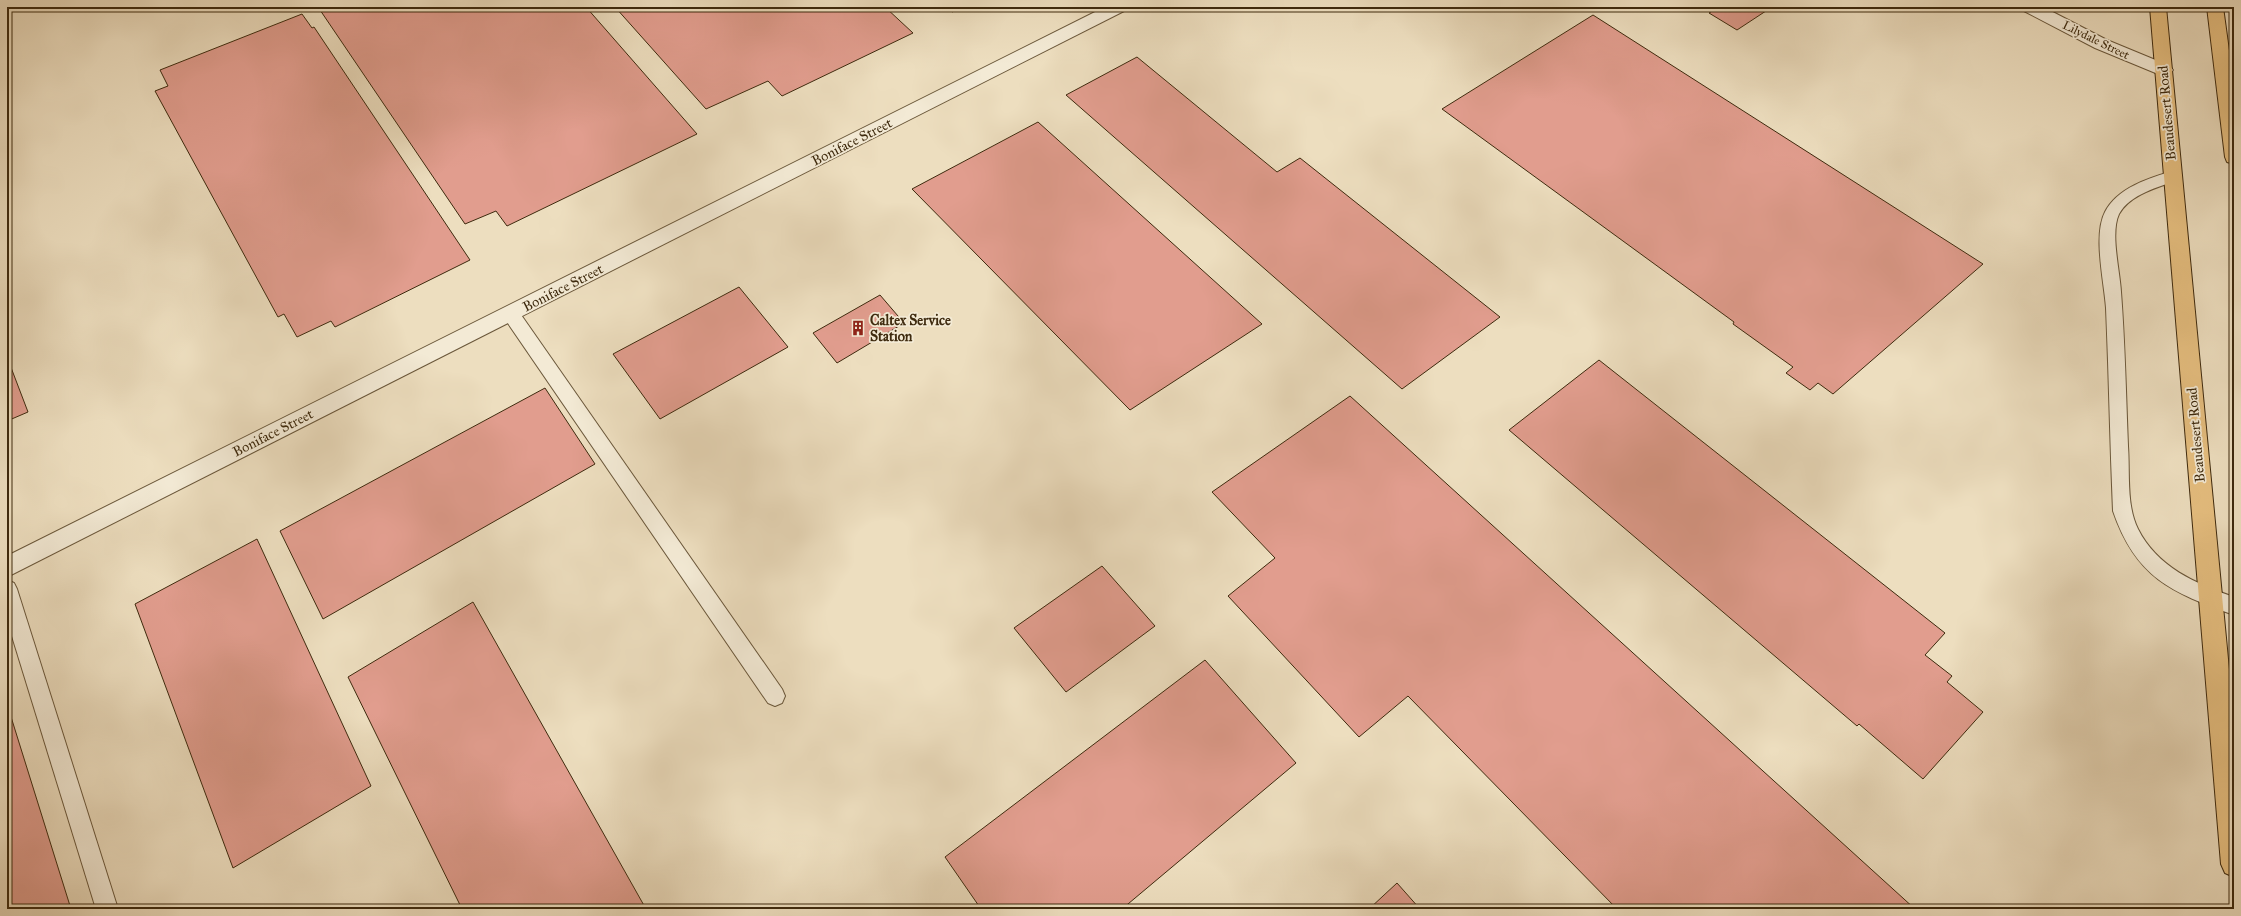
<svg xmlns="http://www.w3.org/2000/svg" width="2241" height="916" viewBox="0 0 2241 916" font-family="'IM FELL Great Primer',serif">
<style>
.building{fill:#e19d8e;stroke:#3e2a0e}
.lines{fill:none;stroke-linecap:round;stroke-linejoin:round}
.lane-casing{stroke:#6a573a;stroke-width:2}
.street-casing{stroke:#6a573a;stroke-width:2}
.highway-casing{stroke:#3e2a0e;stroke-width:2}
.lane{fill:#f3ead5;fill-rule:evenodd}
.street{fill:#f3ead5;fill-rule:evenodd}
.highway{fill:#e6bf80;fill-rule:evenodd}
.labels{text-anchor:middle;dominant-baseline:central;stroke-width:3.5;stroke-linejoin:round;paint-order:stroke}
.far-street-label{font-size:12px;fill:#3e2a0e;stroke:#f3ead5}
.street-label{font-size:14px;fill:#3e2a0e;stroke:#f3ead5}
.poi-label{font-size:14px;font-weight:bold;fill:#3e2a0e;stroke:#f3ead5;text-anchor:start}
</style>
<rect width="100%" height="100%" fill="#eddebf"/>
<filter id="stains"><feTurbulence type="fractalNoise" baseFrequency=".005" numOctaves="4"/><feColorMatrix values="0 0 0 0 .2 0 0 0 0 .09 0 0 0 0 .02 0 0 0 .5 -.17"/></filter>
<radialGradient id="worn" r=".72"><stop offset=".6" stop-color="#630" stop-opacity="0"/><stop offset="1" stop-color="#630" stop-opacity=".3"/></radialGradient>
<g class="building">
<path d="M318 7H586L697 134 507 226 496 211 465 224Z"/>
<path d="M615 7H885L913 33 782 96 768 81 706 109Z"/>
<path d="M947 7H962L952 12Z"/>
<path d="M1719 7H1772L1737 30 1709 13Z"/>
<path d="M302 14 312 28 314 27 470 260 335 327 331 321 297 337 284 314 278 317 155 91 168 86 160 70Z"/>
<path d="M1593 15 1983 264 1833 394 1818 383 1810 390 1786 373 1793 367 1733 324 1734 322 1442 109Z"/>
<path d="M1137 57 1277 172 1300 158 1500 317 1402 389 1066 95Z"/>
<path d="M1038 122 1262 324 1130 410 912 189Z"/>
<path d="M739 287 788 347 660 419 613 354Z"/>
<path d="M880 295 904 323 837 363 813 333Z"/>
<path d="M7 357 28 412 7 421Z"/>
<path d="M1599 360 1945 633 1925 655 1952 676 1947 682 1983 712 1923 779 1859 724 1857 726 1509 430Z"/>
<path d="M545 388 595 464 323 619 280 531Z"/>
<path d="M1350 396 1915 909H1617L1408 696 1359 737 1228 596 1275 558 1212 492Z"/>
<path d="M257 539 371 786 233 868 135 604Z"/>
<path d="M1102 566 1155 626 1066 692 1014 628Z"/>
<path d="M473 602 646 909H462L348 677Z"/>
<path d="M1205 660 1296 763 1122 909H981L945 857Z"/>
<path d="M7 704 71 909H7Z"/>
<path d="M1397 883 1420 909H1369Z"/>
</g>
<g class="lines">
<g class="lane-casing">
<g id="lane">
<path d="M2173 171 2178 172 2181 176 2178 180C2159 187 2130 194 2119 214 2110 233 2120 271 2121 292 2125 343 2126 395 2128 446 2130 473 2126 505 2138 529 2157 567 2196 584 2234 597V615C2171 592 2136 578 2113 511 2110 443 2109 376 2106 308 2104 281 2093 235 2105 212 2117 188 2149 178 2173 171Z"/>
<path d="M511 308 517 309 782 689 785 696 782 703 775 706 768 703 505 319 503 314 505 309Z"/>
<path d="M7 580 14 583 17 589 118 909H96L7 620Z"/>
</g>
</g>
<g class="street-casing">
<g id="street">
<path d="M1105 7H1126L1124 11 7 577V556Z"/>
<path d="M2022 7H2043L2107 40 2170 66 2173 70 2170 74 2164 76 2158 74 2095 48 2024 11Z"/>
</g>
</g>
<g class="highway-casing">
<g id="highway">
<path d="M2150 7H2166L2234 722V877L2225 873 2221 864Z"/>
<path d="M2207 7H2223L2234 87V164L2227 162 2225 157Z"/>
</g>
</g>
<use href="#lane" class="lane"/>
<use href="#street" class="street"/>
<use href="#highway" class="highway"/>
</g>
<defs>
<g id="building-bare" transform="scale(1.2)"><path d="M-4-6H4V6H1V3H-1V6H-4ZM-2.5-4.3h1.7v1.8h-1.7ZM.8-4.3h1.7v1.8H.8ZM-2.5-1h1.7V.8h-1.7ZM.8-1h1.7V.8H.8Z" fill="#8f2418" stroke="#f3ead5" stroke-width="2.5" paint-order="stroke"/></g>
</defs>
<g fill-rule="evenodd">
<use href="#building-bare" x="858" y="328"/>
</g>
<g class="labels">
<g class="far-street-label">
<text transform="translate(2096 40) rotate(26)">Lilydale Street</text>
</g>
<g class="street-label">
<text transform="translate(2167 113) rotate(-95)">Beaudesert Road</text>
<text transform="translate(852 142) rotate(-27)">Boniface Street</text>
<text transform="translate(563 288) rotate(-27)">Boniface Street</text>
<text transform="translate(273 433) rotate(-27)">Boniface Street</text>
<text transform="translate(2196 435) rotate(-95)">Beaudesert Road</text>
</g>
<g class="poi-label">
<text x="870" y="320">Caltex Service<tspan x="870" dy="16">Station</tspan></text>
</g>
</g>
<rect width="2241" height="916" fill="none" stroke="#eddebf" stroke-width="24"/>
<rect x="8" y="8" width="2225" height="900" fill="none" stroke="#3e2a0e" stroke-width="2"/>
<rect x="12" y="12" width="2217" height="892" fill="none" stroke="#3e2a0e"/>
<rect width="100%" height="100%" filter="url(#stains)"/>
<rect width="100%" height="100%" fill="url(#worn)"/>
</svg>
